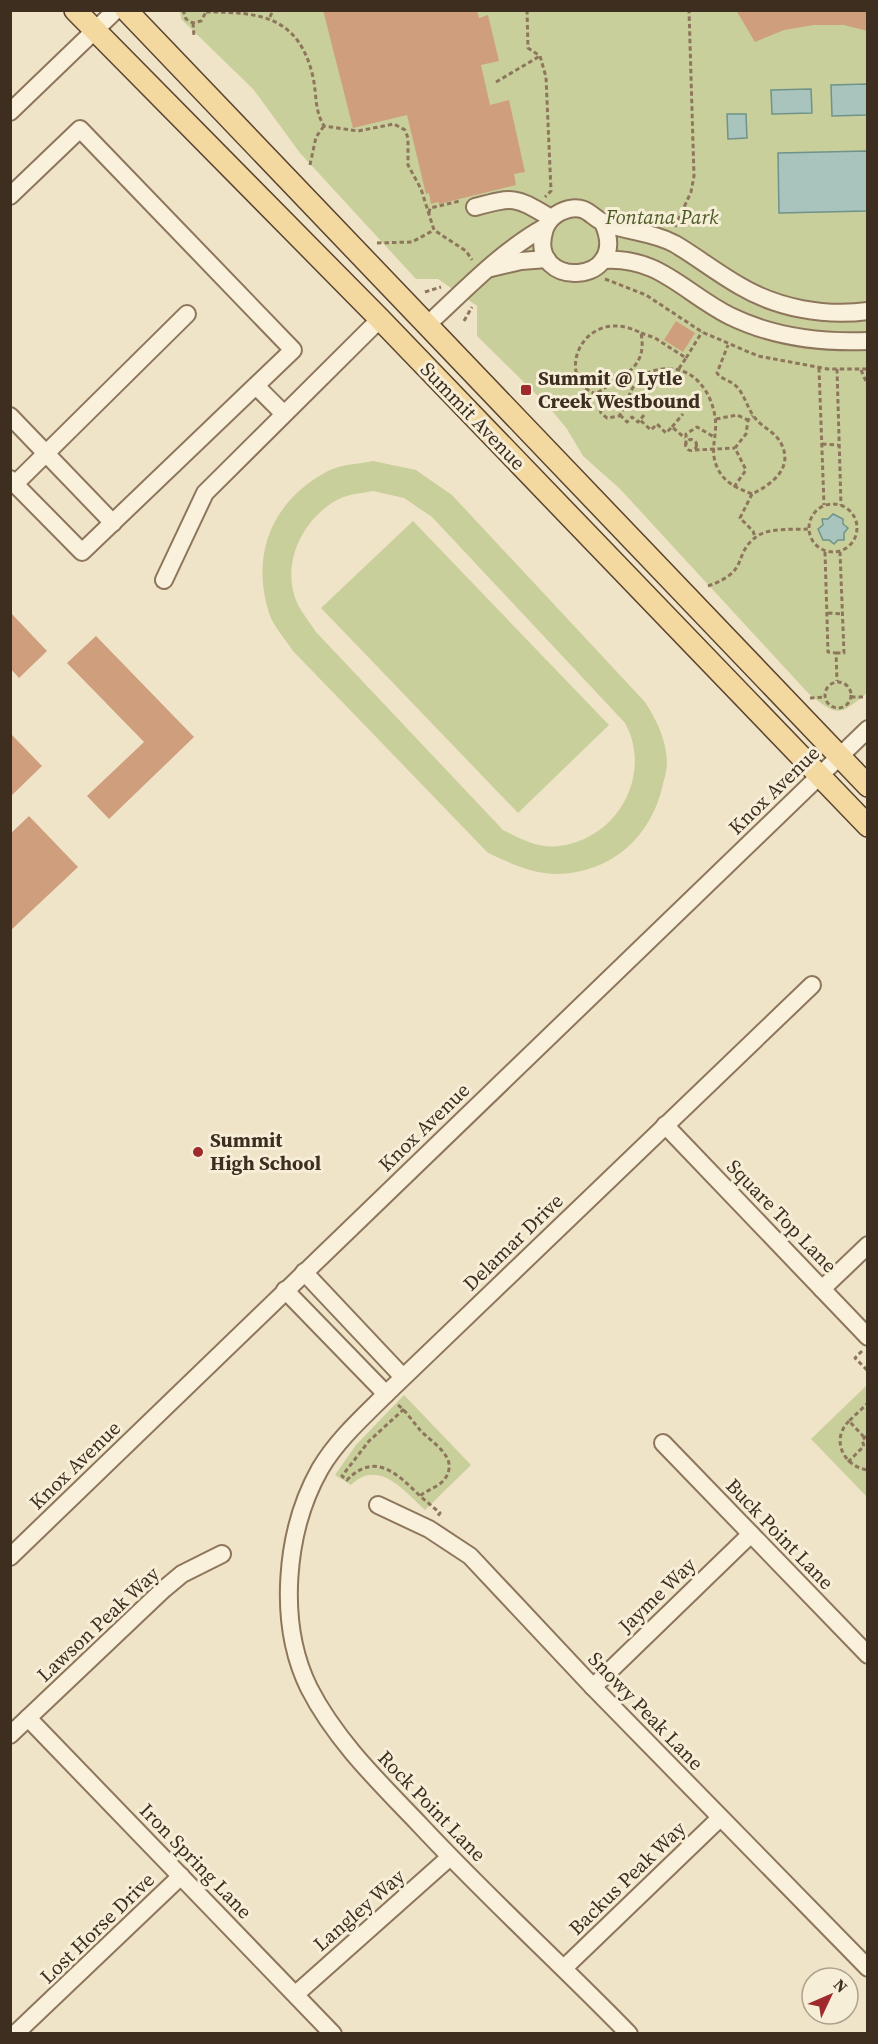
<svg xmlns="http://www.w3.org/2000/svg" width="878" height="2044" viewBox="0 0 878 2044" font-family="'Source Serif 4',serif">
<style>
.green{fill:#c9cf9b;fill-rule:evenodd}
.water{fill:#a9c4bc;stroke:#6f938a;stroke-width:1.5}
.building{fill:#cf9f7d}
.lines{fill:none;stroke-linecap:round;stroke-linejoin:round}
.minor-casing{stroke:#8d765c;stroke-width:20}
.major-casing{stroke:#5b4430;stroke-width:24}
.path{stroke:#8d765c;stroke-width:3;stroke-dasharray:4.5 3;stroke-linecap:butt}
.minor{stroke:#faf1dc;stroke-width:16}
.major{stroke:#f3d9a0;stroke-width:21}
.poi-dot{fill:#9e2a2b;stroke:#f7eed8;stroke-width:2}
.labels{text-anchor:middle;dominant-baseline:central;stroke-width:6;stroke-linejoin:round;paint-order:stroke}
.park-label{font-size:20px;font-style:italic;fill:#4d5a26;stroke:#f7eed8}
.poi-label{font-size:20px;font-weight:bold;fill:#3d2e20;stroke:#f7eed8;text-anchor:start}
.street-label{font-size:20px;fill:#3d2e20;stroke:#f7eed8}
</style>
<rect width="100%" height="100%" fill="#f0e4c8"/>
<g class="green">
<path d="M180 11H867V693C839 716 838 717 809 694L620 489 583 456 567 429 549 407 477 336V306L438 279H416L300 153 253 89 181 19Z"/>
<path d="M373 461 416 470 452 495 645 702C657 721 666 739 667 762 667 769 665 777 663 784 652 836 612 873 557 874 532 874 510 863 488 853L293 651C286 640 273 626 269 613 250 553 273 500 328 471 341 464 360 464 373 461ZM373 491 404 498 432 517 625 723C653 774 618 839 559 846 539 849 521 839 503 830L316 632C310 623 303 614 298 605 279 565 303 516 341 498 350 494 363 493 373 491Z"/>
<path d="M413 521 609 725 518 813 321 608Z"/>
<path d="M867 1385V1497L811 1439Z"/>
<path d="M404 1395 471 1465 425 1510C404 1491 379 1458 351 1485L335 1475 356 1445Z"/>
</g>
<g class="water">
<path d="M867 84V115L832 116 831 85Z"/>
<path d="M811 89 812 113 772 114 771 90Z"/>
<path d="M727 114H746L747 138 728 139Z"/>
<path d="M867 151V211L779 213 778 153Z"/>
<path d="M833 514 843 519V524L848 528 844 533V540H838L834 544 829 540H823L818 529 823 525 822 519H828Z"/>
</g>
<g class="building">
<path d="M323 10H477L479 18 488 15 499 61 481 65 490 105 509 100 525 172 514 174 516 185 439 204 438 202 431 204 429 193 426 194 407 115 353 128Z"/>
<path d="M736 10H867V31L844 25H814L784 30 755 42Z"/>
<path d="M676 321 695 333 683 352 664 340Z"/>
<path d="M10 612 47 651 19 678 10 668Z"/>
<path d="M96 636 194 737 109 819 87 796 144 742 67 663Z"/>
<path d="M10 733 42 766 10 797Z"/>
<path d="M29 816 78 867 10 931V834Z"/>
</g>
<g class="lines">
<g class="minor-casing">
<g id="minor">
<path d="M10 112 116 10"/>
<path d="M10 196 80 129 293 350 82 552 10 479"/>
<path d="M475 207C516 196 515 197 551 218"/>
<path d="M603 223C632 286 528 290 544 232 547 220 557 212 569 209 588 205 591 218 605 223 628 232 653 232 675 244 697 257 717 273 740 286 777 308 825 317 868 311"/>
<path d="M603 260C659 256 684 293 730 316 773 337 820 343 868 341"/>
<path d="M491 268 521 261 547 259"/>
<path d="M427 325C464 291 500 252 545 227"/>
<path d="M256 386 283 413"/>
<path d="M10 416 113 523"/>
<path d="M15 484 187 314"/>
<path d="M164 580 205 493 380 319"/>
<path d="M665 1125 868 1337"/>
<path d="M304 1272 403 1377"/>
<path d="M822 1289 868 1245"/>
<path d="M285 1290 386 1394"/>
<path d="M663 1443 868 1655"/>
<path d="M378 1505 429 1529 470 1556 593 1687 868 1968"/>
<path d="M10 1557 868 729"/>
<path d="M593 1687 751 1534"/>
<path d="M28 1718 333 2034"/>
<path d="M10 1735 164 1589 182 1574 222 1554"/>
<path d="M564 1968 720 1818"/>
<path d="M296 1994 450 1857"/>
<path d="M15 2034 181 1876"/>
<path d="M629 2034C560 1963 487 1897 420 1825 380 1783 336 1741 309 1688 277 1623 285 1531 320 1469 337 1440 363 1417 386 1394L812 985"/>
</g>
</g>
<g class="major-casing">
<g id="major">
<path d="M75 10 380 319 868 826"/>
<path d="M126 10 868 786"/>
</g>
</g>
<g class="path">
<path d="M183 10 186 19 193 23 201 21 206 12"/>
<path d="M527 10 528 48 540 56 546 77 551 191 545 197"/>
<path d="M206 12C260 12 299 16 313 77 317 95 314 109 324 126L358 131 394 124 405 130 408 138V165L421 189 434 230 466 251 472 260"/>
<path d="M270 17 273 10"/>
<path d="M193 23 194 37"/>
<path d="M496 82 540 56"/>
<path d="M310 165 316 137 324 126"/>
<path d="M429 213 430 208 460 201"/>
<path d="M675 227 691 192 694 176 689 10"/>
<path d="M377 243 412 242 434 230"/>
<path d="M605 279 646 295 702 332 758 356 828 369H868"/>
<path d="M425 292 441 287"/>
<path d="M464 321 472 307"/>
<path d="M641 333 655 338 686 358 678 370"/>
<path d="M686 358 702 332"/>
<path d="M819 368 824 505"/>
<path d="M837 369 841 505"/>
<path d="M861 370 868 386"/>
<path d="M596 394C552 378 584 303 641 333 648 370 621 375 596 394L601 413 607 418 619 416C628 405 628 390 639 380 648 370 660 368 673 369 697 371 712 395 715 417 718 435 709 450 717 467 724 483 737 488 752 494 773 484 796 466 779 440 773 431 762 427 755 418 747 408 745 395 736 386 730 380 722 380 717 373L728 345"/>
<path d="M620 415 627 422 632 417 638 422 640 420"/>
<path d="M644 415 640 420 651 430 657 424 666 433 672 427 685 438"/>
<path d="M716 419 737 415 748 420"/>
<path d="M672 427 683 414"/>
<circle cx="691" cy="445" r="5.5"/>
<path d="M822 444 838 445"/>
<path d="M686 445V434L697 427 714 437"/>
<path d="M695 450 735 448"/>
<path d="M734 487 746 470 735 448 746 434 748 420 753 416"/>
<path d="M752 494 740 518 753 531 755 537"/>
<circle cx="833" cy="528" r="24"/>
<path d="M825 552 828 652 836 653 837 681"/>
<path d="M708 586C751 571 732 555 756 537 769 527 793 530 808 529"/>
<path d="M828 613 843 614"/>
<path d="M836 653H844L840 552"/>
<circle cx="838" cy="695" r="13"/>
<path d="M851 697H868"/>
<path d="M810 698 824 697"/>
<path d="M862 1351 855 1358 868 1371"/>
<path d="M398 1405C407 1412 413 1422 420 1430 432 1443 461 1458 444 1480 438 1487 427 1490 420 1496L440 1513 437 1517"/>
<path d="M404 1409 369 1441 342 1476 347 1480C375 1451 398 1474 420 1496"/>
<path d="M849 1421C830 1440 844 1467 868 1470"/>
<path d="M864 1437 849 1421 868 1403"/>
<path d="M864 1446 862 1440 868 1435"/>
<path d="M848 1462 864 1446"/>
</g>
<use href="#minor" class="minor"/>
<use href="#major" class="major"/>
</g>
<g class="poi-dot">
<rect x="520" y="384" width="12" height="12" rx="3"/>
<circle cx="198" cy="1152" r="6"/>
</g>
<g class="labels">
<g class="park-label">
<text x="662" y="217">Fontana Park</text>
</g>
<g class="poi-label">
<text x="538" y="378">Summit @ Lytle<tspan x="538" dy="23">Creek Westbound</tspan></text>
<text x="210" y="1140">Summit<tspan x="210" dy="23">High School</tspan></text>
</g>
<g class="street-label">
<text transform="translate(473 416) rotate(46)">Summit Avenue</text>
<text transform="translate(774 790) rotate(-44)">Knox Avenue</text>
<text transform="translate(424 1127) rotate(-44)">Knox Avenue</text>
<text transform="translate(782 1216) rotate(46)">Square Top Lane</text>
<text transform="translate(513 1242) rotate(-44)">Delamar Drive</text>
<text transform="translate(75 1465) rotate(-44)">Knox Avenue</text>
<text transform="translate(780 1534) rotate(46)">Buck Point Lane</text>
<text transform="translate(657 1595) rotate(-44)">Jayme Way</text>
<text transform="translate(98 1624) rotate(-43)">Lawson Peak Way</text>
<text transform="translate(646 1711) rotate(46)">Snowy Peak Lane</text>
<text transform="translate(432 1806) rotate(46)">Rock Point Lane</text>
<text transform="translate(196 1861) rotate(46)">Iron Spring Lane</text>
<text transform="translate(627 1878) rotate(-44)">Backus Peak Way</text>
<text transform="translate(359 1910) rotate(-41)">Langley Way</text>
<text transform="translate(97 1928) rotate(-44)">Lost Horse Drive</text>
</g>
</g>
<rect width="878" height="2044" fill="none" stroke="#3d2e20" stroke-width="24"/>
<g transform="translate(830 1996) rotate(46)"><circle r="28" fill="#f7eed8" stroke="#ada18e" stroke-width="1.5"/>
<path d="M0-4.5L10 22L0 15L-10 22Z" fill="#9e2a2b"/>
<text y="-9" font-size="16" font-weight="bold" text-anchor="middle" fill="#3d2e20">N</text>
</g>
</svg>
